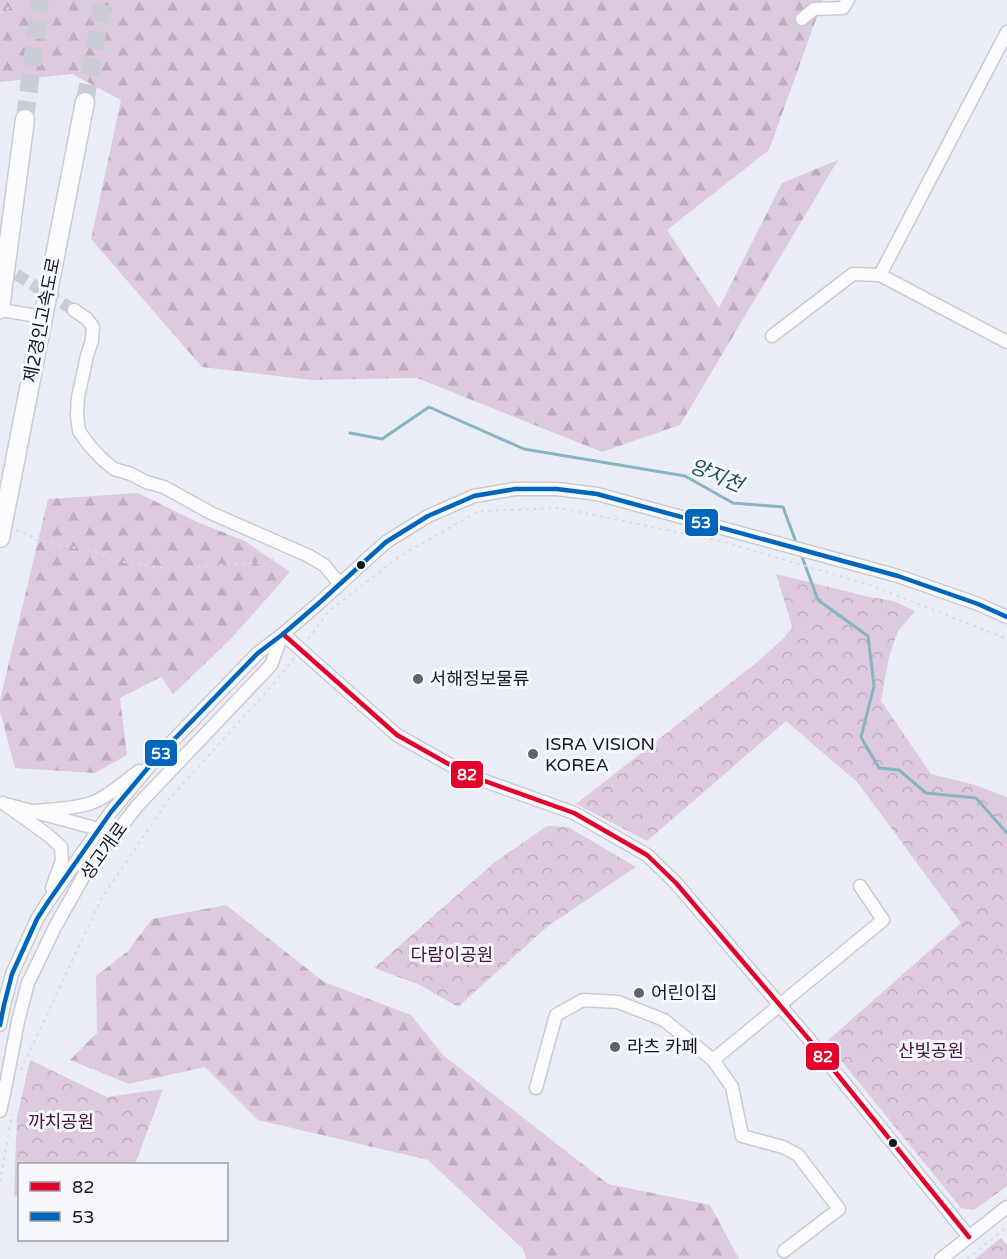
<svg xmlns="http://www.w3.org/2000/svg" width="1007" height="1259" viewBox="0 0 1007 1259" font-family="'Varela Round','Noto Sans KR',sans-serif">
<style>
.forest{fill:url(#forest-firs)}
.park{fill:url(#park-crowns)}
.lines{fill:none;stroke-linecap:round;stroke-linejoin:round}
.stream{stroke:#88b4c1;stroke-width:3}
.minor-tunnel{stroke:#cbcdd6;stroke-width:12;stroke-dasharray:12 6;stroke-linecap:butt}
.highway-tunnel{stroke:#cbcdd6;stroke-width:18;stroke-dasharray:18 9;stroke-linecap:butt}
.minor-casing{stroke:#c9cbd4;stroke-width:15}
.highway-casing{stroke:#c9cbd4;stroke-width:21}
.path{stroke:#dadbde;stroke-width:2;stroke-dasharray:3 4.5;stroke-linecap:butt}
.minor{stroke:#fcfcfe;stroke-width:12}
.highway{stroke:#fcfcfe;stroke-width:18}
.bus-1-casing{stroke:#f6f8fd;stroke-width:9}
.bus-2-casing{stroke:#f6f8fd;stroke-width:9}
.bus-1{stroke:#e4002b;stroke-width:4.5}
.bus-2{stroke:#0065bd;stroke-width:4.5}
.bus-dot{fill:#151721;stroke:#f6f8fd;stroke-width:2}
.poi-dot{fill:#60626c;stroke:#f6f8fd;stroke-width:2}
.labels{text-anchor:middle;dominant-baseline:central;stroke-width:6;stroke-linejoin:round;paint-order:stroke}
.street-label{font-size:18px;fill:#151721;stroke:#f6f8fd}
.poi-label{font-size:18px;fill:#151721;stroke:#f6f8fd;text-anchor:start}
.park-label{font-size:18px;fill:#44103c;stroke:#f6f8fd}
.water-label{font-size:20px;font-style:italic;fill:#1a505b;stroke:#f6f8fd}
.line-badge{stroke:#f6f8fd;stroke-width:2}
.badge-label{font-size:16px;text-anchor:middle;font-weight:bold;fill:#fff}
</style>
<defs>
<pattern id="forest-firs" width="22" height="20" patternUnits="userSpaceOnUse" patternTransform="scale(1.5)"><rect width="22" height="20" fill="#decade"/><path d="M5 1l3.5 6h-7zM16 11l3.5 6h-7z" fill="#beadbe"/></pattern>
<pattern id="park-crowns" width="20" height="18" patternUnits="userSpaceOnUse" patternTransform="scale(1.5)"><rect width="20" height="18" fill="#decade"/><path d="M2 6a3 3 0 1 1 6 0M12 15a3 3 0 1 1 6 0" fill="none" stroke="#beadbe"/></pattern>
</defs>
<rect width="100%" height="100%" fill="#ebedf6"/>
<g class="forest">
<path d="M0 0H823L769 150 667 230 719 308 782 183 838 160 680 425 602 452 417 378 311 380 202 367 91 239 121 100 72 74 0 82Z"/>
<path d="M138 493 197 522 245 541 290 572 231 639 173 694 161 677 120 698 127 755 95 773 15 768 0 711V700L48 499Z"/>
<path d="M226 905 324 982 411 1015 443 1055 608 1184 710 1205 739 1259H526L523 1249 428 1160 258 1120 205 1067 129 1084 70 1060 97 1033 96 976 128 951 152 919Z"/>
</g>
<g class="park">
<path d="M776 574 870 597 893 601 915 611 898 631 889 657 881 701 931 774 975 785 1007 797V1186L974 1210 961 1208 826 1042 961 923 858 783 786 721 647 841 576 804 756 663 783 639 792 628 789 616Z"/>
<path d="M547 826 568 827 636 867 548 926 458 1007 420 985 374 968 495 862Z"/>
<path d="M30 1060 107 1097 163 1089 135 1164H20L19 1197 14 1195 17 1117Z"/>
<path d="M1001 1238 1007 1245V1259H975Z"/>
</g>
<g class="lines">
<g class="stream">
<path d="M350 433 382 439 429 407 524 449 685 476 733 503 783 507 797 545"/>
<path d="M801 554 818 600 868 636 874 686 861 737 879 768 899 770 926 793 976 798 1007 833"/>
</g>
<path class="minor-tunnel" d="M1 265 74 310"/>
<g class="highway-tunnel">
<path d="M85 102 103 0"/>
<path d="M25 119 40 0"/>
</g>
<g class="minor-casing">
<g id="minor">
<path d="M802 19 814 9 843 8 848 0"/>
<path d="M880 275 1007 32"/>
<path d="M0 310 43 317"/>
<path d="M74 310 87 319 93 327 92 340 87 356 78 397 77 415 79 431 89 445 102 459 114 469 131 474 146 482 164 487 211 513 309 556 324 565 340 584"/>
<path d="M772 336 853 274 880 275 1007 342"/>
<path d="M283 634 397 735 468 775 574 813 647 855 676 883 807 1037 969 1237"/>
<path d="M3 803 48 835 61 847 62 860 52 888"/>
<path d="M9 805 106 831"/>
<path d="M35 811C53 809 74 809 91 803 106 799 126 780 139 771"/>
<path d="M0 1025 4 1005 12 974 37 919 48 902 111 812 157 757 258 653 283 634 318 604 386 542 428 516 474 496 515 489H557L597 494 898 576 978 604 1007 617"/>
<path d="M713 1060 732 1087 742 1136 783 1147 798 1155 839 1209 784 1251"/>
<path d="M536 1088 556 1015 583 1000 618 1002 664 1020 713 1060 883 920 860 886"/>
<path d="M0 1111 6 1084 18 1021 28 983 55 927 87 870 138 805 271 665 282 635"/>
<path d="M941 1259 1007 1207"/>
</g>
</g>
<g class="highway-casing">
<g id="highway">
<path d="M0 309 25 119"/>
<path d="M0 538 85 102"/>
</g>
</g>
<g class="path">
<path d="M0 13 21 0"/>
<path d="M16 530 28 534 38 541 93 551 118 561 169 569 230 564 267 563 278 556"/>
<path d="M308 639 329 611 400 556 479 511 560 508 721 541 873 586 1007 639"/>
<path d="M21 1070 101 899 169 799 278 679 294 658"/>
<path d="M0 1182 12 1114"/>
<path d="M967 1259 1007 1227"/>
</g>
<use href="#minor" class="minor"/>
<use href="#highway" class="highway"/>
<g class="bus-1-casing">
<path id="bus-1" d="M283 634 397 735 468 775 574 813 647 855 676 883 807 1037 969 1237"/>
</g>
<g class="bus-2-casing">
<path id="bus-2" d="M0 1025 4 1005 12 974 37 919 48 902 111 812 157 757 258 653 283 634 318 604 386 542 428 516 474 496 515 489H557L597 494 898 576 978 604 1007 617"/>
</g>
<use href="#bus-1" class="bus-1"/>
<use href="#bus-2" class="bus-2"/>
</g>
<g class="bus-dot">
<circle cx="361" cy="565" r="5"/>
<circle cx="893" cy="1143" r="5"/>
</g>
<g class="poi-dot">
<circle cx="418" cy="679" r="6"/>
<circle cx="533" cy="754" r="6"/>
<circle cx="639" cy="993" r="6"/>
<circle cx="615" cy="1047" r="6"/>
</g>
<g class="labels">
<g class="street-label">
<text transform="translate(42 320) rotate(-79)">제2경인고속도로</text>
<text transform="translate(104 851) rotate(-54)">성고개로</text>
</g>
<g class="poi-label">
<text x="430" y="679">서해정보물류</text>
<text x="545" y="744">ISRA VISION<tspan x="545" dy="21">KOREA</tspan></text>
<text x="651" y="993">어린이집</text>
<text x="627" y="1047">라츠 카페</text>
</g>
<g class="park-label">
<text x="452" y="955">다람이공원</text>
<text x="931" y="1051">산빛공원</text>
<text x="61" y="1122">까치공원</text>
</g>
<g class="water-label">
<text transform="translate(716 476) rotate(23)">양지천</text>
</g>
</g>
<g class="line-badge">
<rect x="684" y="508" width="35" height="29" rx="6" fill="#0065bd"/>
<rect x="144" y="739" width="34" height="28" rx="6" fill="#0065bd"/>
<rect x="450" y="760" width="34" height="29" rx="6" fill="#e4002b"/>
<rect x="805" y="1042" width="35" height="29" rx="6" fill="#e4002b"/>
</g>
<g class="badge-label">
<text x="701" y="528">53</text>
<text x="161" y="759">53</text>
<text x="467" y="780">82</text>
<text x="823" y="1062">82</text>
</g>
<rect x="18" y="1163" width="210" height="78" fill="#f6f8fd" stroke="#9c9ea5" stroke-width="1.5"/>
<rect x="30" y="1182" width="30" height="9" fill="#e4002b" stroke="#9c9ea5" stroke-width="1.5"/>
<text x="72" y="1193" font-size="18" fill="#151721">82</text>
<rect x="30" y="1212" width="30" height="9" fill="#0065bd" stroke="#9c9ea5" stroke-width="1.5"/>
<text x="72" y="1223" font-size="18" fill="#151721">53</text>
</svg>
